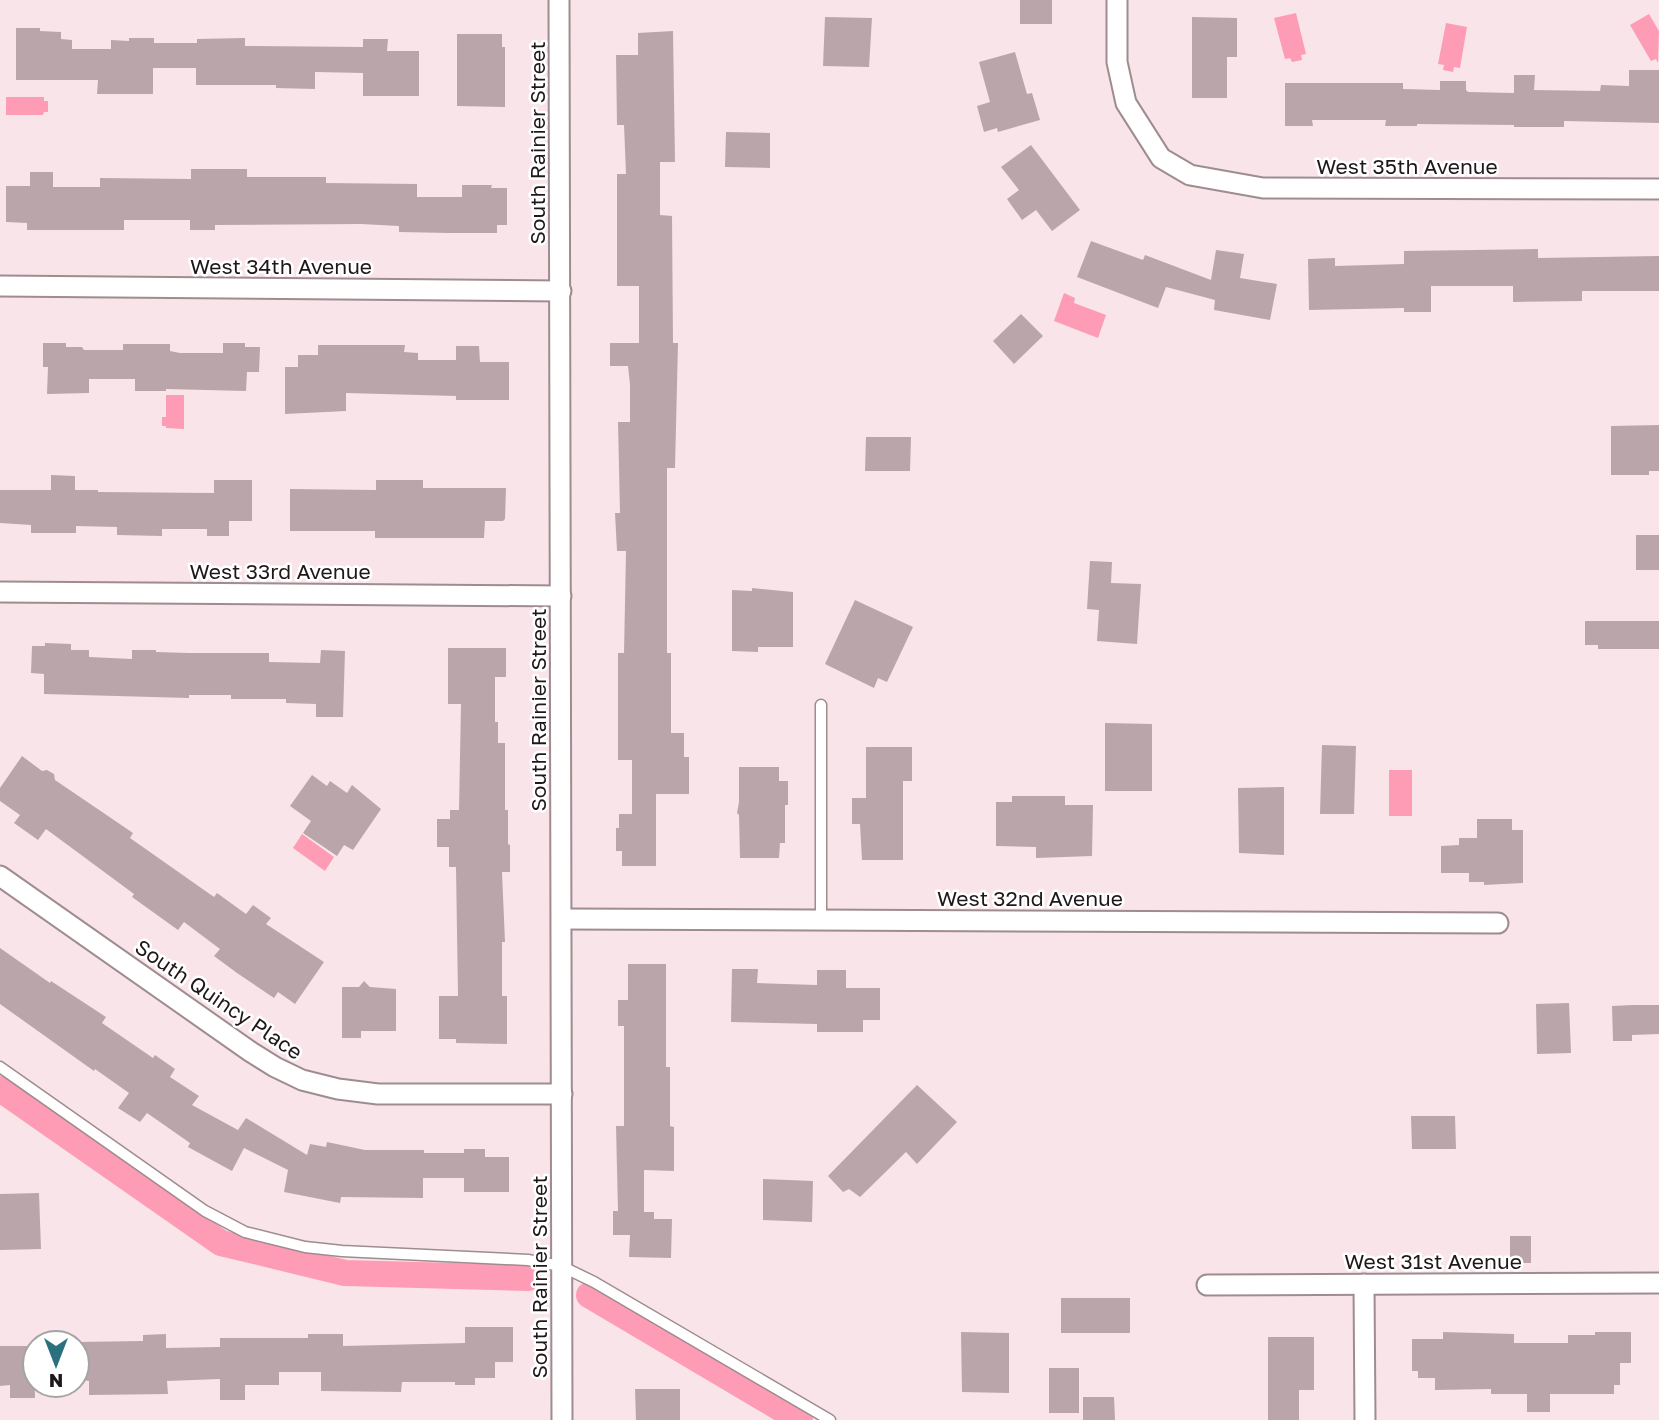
<svg xmlns="http://www.w3.org/2000/svg" width="1659" height="1420" viewBox="0 0 1659 1420" font-family="'Golos Text',sans-serif">
<style>
.water{fill:#fd9cb4}
.lines{fill:none;stroke-linecap:round;stroke-linejoin:round}
.canal{stroke:#fd9cb4;stroke-width:26}
.building{fill:#baa6aa}
.service-casing{stroke:#9e8c8f;stroke-width:13}
.minor-casing{stroke:#9e8c8f;stroke-width:23}
.service{stroke:#fff;stroke-width:10}
.minor{stroke:#fff;stroke-width:19}
.labels{text-anchor:middle;dominant-baseline:central;stroke-width:5;stroke-linejoin:round;paint-order:stroke}
.street-label{font-size:21px;fill:#1f181a;stroke:#fff}
</style>
<rect width="100%" height="100%" fill="#f9e5e9"/>
<g class="water">
<path d="M1296 13 1306 54 1301 55 1302 60 1292 62 1290 58 1285 59 1274 18Z"/>
<path d="M1649 14 1659 31 1658 63 1656 59 1651 61 1630 25Z"/>
<path d="M1446 23 1467 27 1460 68 1454 67 1453 72 1443 70 1444 65 1438 64Z"/>
<path d="M6 97H44V101H48V112H44L43 115H6Z"/>
<path d="M1064 293 1075 298 1074 303 1106 315 1098 338 1054 321Z"/>
<path d="M166 395H184V429L166 428V426H162V417H166Z"/>
<rect x="1389" y="770" width="23" height="46"/>
<path d="M302 834 334 857 325 871 293 848Z"/>
</g>
<g class="lines">
<g class="canal">
<path d="M0 1089 221 1243 345 1273 528 1278"/>
<path d="M589 1295 800 1420"/>
</g>
</g>
<g class="building">
<rect x="1020" y="0" width="32" height="24"/>
<path d="M825 17 872 18 869 67 823 66Z"/>
<path d="M1192 17 1237 18V57H1227V98H1192Z"/>
<path d="M16 28H40V31L61 32V39L72 40V49H111V40L129 41V38H154V43H197V39L245 38V46L363 47V39H388L387 51H419V96H363V73L315 72V89L276 88V85H196V68H153V94H97L98 80H16Z"/>
<path d="M673 31 675 162H660V215L672 216 673 343H678L675 468H667V653H671V733H684V757H689V794H656V866H622V851H616V828H619V814H632V760H618V653H624L626 551H617L615 513H620L618 422H630V385L628 366H610V343H639V286H617V174H626L624 125H617L616 55H638V33Z"/>
<path d="M457 34H502V47H505V107L457 106Z"/>
<path d="M1015 52 1027 94 1032 93 1040 120 998 132 997 128 984 132 977 106 990 102 979 62Z"/>
<path d="M1629 70H1659V123L1564 121V127H1514V125L1417 124V126H1385L1386 120H1312L1313 126H1285V83H1403V89L1440 90V81H1466V90L1468 92 1514 93V75H1535L1534 90 1600 91 1601 85 1629 86Z"/>
<path d="M726 132 770 133V168L725 167Z"/>
<path d="M1031 145 1080 210 1052 231 1036 210 1022 220 1007 199 1019 190 1001 167Z"/>
<path d="M191 169H247V177H326V183L417 184V197H462V185H492L491 188H507V225H497V233H448L399 232V226L361 224 215 225V230H190V220H124V230H27V223L6 222V186H30V172H53V187H100V178L191 179Z"/>
<path d="M1091 241 1143 260 1145 255 1211 280 1216 250 1244 254 1240 278 1277 284 1270 320 1214 310 1215 300 1166 287 1158 308 1077 277Z"/>
<path d="M1538 249V258L1659 256V291H1582V301L1513 302V286H1431V312H1404V308L1309 310 1308 259 1335 258V266L1404 264V251Z"/>
<path d="M1021 314 1043 336 1014 364 993 341Z"/>
<path d="M43 343H66V347H82L84 350H123V344H170V351L180 353H223V343H245V347H260L259 372H247L246 391 166 389V391H135V379H89V393L47 394 48 367H43Z"/>
<path d="M318 345H405L404 352 418 353V360H456V346H479L480 362H509V400H456V396L346 393V411L285 414V367H298V355H318Z"/>
<path d="M1659 425V471H1649V475H1611V426Z"/>
<path d="M866 437H911L910 471H865Z"/>
<path d="M51 475 75 476V490H98V492L214 493V480H252V521H229V536H207V529H162V536L117 535V527L76 526V533H31V525L0 523V490H51Z"/>
<path d="M376 480H423V488H506L505 519 503 521H485L484 538H375V531H290V489L376 490Z"/>
<rect x="1636" y="535" width="23" height="35"/>
<path d="M1090 561 1112 562 1111 583 1141 584 1137 644 1097 641 1099 610 1087 609Z"/>
<path d="M752 588 793 592V647H758V652L732 651V590L752 591Z"/>
<path d="M855 600 913 627 887 682 878 678 874 688 825 664Z"/>
<path d="M1585 621H1659V649H1598V645H1585Z"/>
<path d="M45 643 71 644V650H89V657L132 659V650H156V652L189 653H269V662L320 663 321 650 345 651 343 717H316V704L286 703V699H231V695H189V698L44 694V674L31 673 32 646H45Z"/>
<path d="M448 648H506V677H495V722H498V743H505V810H508V844L510 845V872H502L505 942H502V996H507V1044L456 1043V1039H439V996H458L456 867H449V847H437V819H450V810H459L461 704H448Z"/>
<path d="M1105 723 1152 724V791H1105Z"/>
<path d="M1322 745 1356 746 1354 814H1320Z"/>
<path d="M866 747H912V781H903V860H862L860 824H852V798H866Z"/>
<path d="M22 756 42 771 47 770 54 774 55 780 133 833 130 838 214 897 217 893 246 914 253 905 271 918 266 924 324 962 295 1004 278 992 274 998 237 973 214 956 220 949 184 922 178 930 132 897 134 894 46 829 38 840 14 823 20 815 0 801V788Z"/>
<path d="M739 767H779V781H788V805H785V843H780L779 858H740L739 815 737 813 739 802Z"/>
<path d="M312 775 327 786 330 781 347 793 352 785 381 809 353 850 344 845 337 856 303 833 311 821 290 806Z"/>
<path d="M1284 787V855L1239 853 1238 788Z"/>
<path d="M1012 796H1065V805H1093L1092 856 1036 858V847L996 846V802H1012Z"/>
<path d="M1477 819H1512V830H1523V883L1484 885V882H1469V873H1441V846L1459 845V838H1477Z"/>
<path d="M0 948 50 983 51 981 106 1017 102 1023 153 1058 155 1055 175 1069 170 1077 199 1096 192 1105 238 1130 246 1118 307 1155 310 1144 326 1147 327 1142 365 1150H424V1153H464V1149H485V1157H509V1192H464V1178H423V1198L341 1197 340 1203 284 1192 288 1170 244 1148 232 1171 188 1147 190 1143 147 1113 140 1122 118 1108 129 1093 95 1069 94 1071 0 1004Z"/>
<path d="M628 964H666V1067H670V1126L674 1127V1171L644 1170V1212H654V1219H672L671 1258 629 1257 630 1235H613V1211H618L616 1126H624V1026H618V1000H628Z"/>
<path d="M732 969H758L757 983 817 985V970H846V988H880V1020H863V1032H817V1024L731 1022Z"/>
<path d="M364 981 370 987 396 989V1031H361V1038H342V987H359Z"/>
<path d="M1569 1003 1571 1053 1537 1054 1536 1004Z"/>
<path d="M1632 1005H1659V1034L1632 1035V1041H1613L1612 1006Z"/>
<path d="M917 1085 957 1122 917 1164 906 1152 860 1197 849 1189 843 1192 828 1176Z"/>
<path d="M1411 1116H1455L1456 1149H1412Z"/>
<path d="M763 1179 813 1181 812 1222 763 1220Z"/>
<path d="M39 1193 41 1249 0 1250V1194Z"/>
<rect x="1510" y="1236" width="21" height="27"/>
<rect x="1061" y="1298" width="69" height="35"/>
<path d="M465 1327H513V1362H495V1378H475V1385H455V1382H402L401 1392 321 1391V1372H279V1385H245V1400H220V1379L167 1381 168 1394 89 1395V1381L77 1379V1342L143 1341V1335L166 1334V1348L220 1347V1338H308V1334H343V1346L465 1343Z"/>
<path d="M961 1332 1009 1333V1393L962 1392Z"/>
<path d="M1443 1332 1514 1334V1343H1568V1335H1595V1332H1631V1363H1620V1385H1614V1394H1550V1412H1527V1394H1491V1389L1435 1390V1378H1418V1371H1412V1339H1443Z"/>
<path d="M1268 1337H1314V1390H1299V1420H1268Z"/>
<path d="M0 1346H34L35 1398H10V1385L0 1386Z"/>
<rect x="1049" y="1368" width="30" height="45"/>
<path d="M635 1389H680V1420H636Z"/>
<path d="M1083 1397H1114L1115 1420H1083Z"/>
</g>
<g class="lines">
<g class="service-casing">
<g id="service">
<path d="M821 705V919"/>
<path d="M0 1067 205 1211 245 1232 305 1247 342 1251 528 1260 561 1266 594 1282 830 1420"/>
</g>
</g>
<g class="minor-casing">
<g id="minor">
<path d="M559 0 562 1420"/>
<path d="M1117 0V62L1126 103 1161 158 1190 175 1263 188 1659 189"/>
<path d="M0 286 561 291"/>
<path d="M0 592 561 596"/>
<path d="M0 876 251 1052 275 1067 302 1080 338 1089 378 1094H562"/>
<path d="M562 919 1498 923"/>
<path d="M1364 1284 1365 1420"/>
<path d="M1207 1285 1659 1283"/>
</g>
</g>
<use href="#service" class="service"/>
<use href="#minor" class="minor"/>
</g>
<g class="labels">
<g class="street-label">
<text transform="translate(537 143) rotate(-90)">South Rainier Street</text>
<text x="1407" y="166">West 35th Avenue</text>
<text x="281" y="266">West 34th Avenue</text>
<text x="280" y="571">West 33rd Avenue</text>
<text transform="translate(538 710) rotate(-90)">South Rainier Street</text>
<text x="1030" y="898">West 32nd Avenue</text>
<text transform="translate(219 999) rotate(34)">South Quincy Place</text>
<text x="1433" y="1261">West 31st Avenue</text>
<text transform="translate(539 1277) rotate(-90)">South Rainier Street</text>
</g>
</g>
<g transform="translate(56 1364) rotate(180)"><circle r="33" fill="#ffffff" stroke="#a5a3a3" stroke-width="2"/>
<path d="M0-5L12 26L0 18L-12 26Z" fill="#2b707f"/>
<text y="-10" font-size="19" font-weight="bold" text-anchor="middle" fill="#1f181a">N</text>
</g>
</svg>
